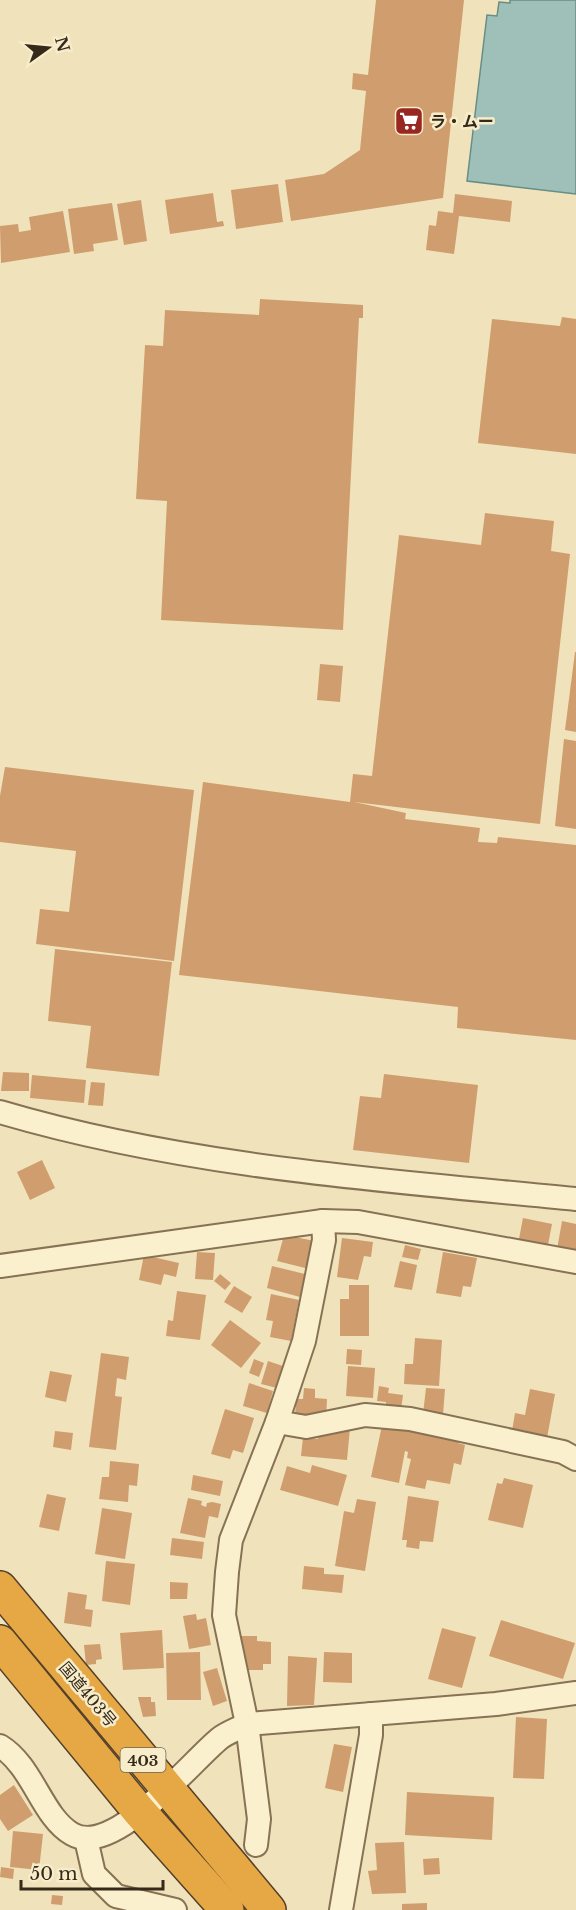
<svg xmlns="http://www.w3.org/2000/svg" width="576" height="1910" viewBox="0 0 576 1910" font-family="'Libre Baskerville','Noto Sans JP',serif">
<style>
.water{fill:#9fc0b8;stroke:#678e86;stroke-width:1.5}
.building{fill:#d09d6e}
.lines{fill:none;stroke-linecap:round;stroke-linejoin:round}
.minor-casing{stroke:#877254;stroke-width:26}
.highway-casing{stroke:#544029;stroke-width:36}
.minor{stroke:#faf0ce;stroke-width:22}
.highway{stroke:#e6a845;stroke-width:33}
.labels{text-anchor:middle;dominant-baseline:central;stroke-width:5;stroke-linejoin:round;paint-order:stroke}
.shield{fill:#f7edcb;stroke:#6f644f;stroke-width:1.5}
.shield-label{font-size:15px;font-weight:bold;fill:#35291a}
.poi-label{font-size:16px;font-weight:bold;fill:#35291a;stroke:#f7edcb;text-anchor:start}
.street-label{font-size:16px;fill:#35291a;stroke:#f7edcb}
</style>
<rect width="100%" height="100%" fill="#f0e3bb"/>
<path class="water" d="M510 0H576V194L467 181 487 15 497 16 499 2 510 3Z"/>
<g class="building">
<path d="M376 0H464L443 198 291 221 285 180 324 174 360 150 366 91 352 89 353 73 368 75Z"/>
<path d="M278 184 283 222 236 229 231 190Z"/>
<path d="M213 193 217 222 223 221 224 226 170 234 165 200Z"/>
<path d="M455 194 512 201 510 222 459 216 454 254 426 250 429 225 436 226 438 211 453 213Z"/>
<path d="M141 200 147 241 124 245 117 204Z"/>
<path d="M112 203 118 240 93 244 94 251 74 254 68 209Z"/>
<path d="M63 211 70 252 1 263 0 226 18 224 19 232 31 230 29 217Z"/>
<path d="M260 299 363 305V318H359L343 630 161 620 167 501 136 499 145 345 163 346 165 310 259 315Z"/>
<path d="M562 317 576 319V454L478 443 492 319 560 326Z"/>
<path d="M485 513 554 521 551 551 570 554 540 824 354 802 406 813 405 819 480 828 478 842 497 843 498 837 576 845V1040L457 1028 458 1007 179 975 203 782 350 802 353 774 372 776 399 535 481 545Z"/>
<path d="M575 652H576V732L565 730Z"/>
<path d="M320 664 343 666 340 702 317 700Z"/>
<path d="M564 739 576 741V829L555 826Z"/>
<path d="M5 767 194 790 174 961 36 944 40 909 69 912 76 851 0 842V796Z"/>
<path d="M55 949 172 962 159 1076 86 1068 91 1026 48 1021Z"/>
<path d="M3 1072 29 1073V1091H1Z"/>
<path d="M384 1074 478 1085 469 1163 353 1150 360 1096 381 1098Z"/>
<path d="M32 1075 86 1080 84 1103 30 1098Z"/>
<path d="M91 1082 105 1083 103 1106 88 1105Z"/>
<path d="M42 1160 55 1188 30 1200 17 1172Z"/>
<path d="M523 1218 552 1224 547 1250 518 1244Z"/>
<path d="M562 1221 576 1224V1258L556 1255Z"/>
<path d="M284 1235 315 1241 309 1269 277 1261Z"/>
<path d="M342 1238 373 1242 371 1257 364 1256 358 1280 337 1277Z"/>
<path d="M405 1245 421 1249 418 1260 402 1257Z"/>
<path d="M197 1252 215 1253 213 1280 195 1279Z"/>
<path d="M443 1252 477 1258 471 1287 463 1286 461 1297 436 1293Z"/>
<path d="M144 1255 179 1263 176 1277 164 1274 161 1285 139 1280Z"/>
<path d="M400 1261 417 1265 412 1290 394 1287Z"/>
<path d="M272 1266 305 1274 300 1297 267 1288Z"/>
<path d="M220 1274 231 1283 225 1290 214 1281Z"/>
<path d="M349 1285H369V1336H340V1299H349Z"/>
<path d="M234 1286 252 1297 242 1313 224 1302Z"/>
<path d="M177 1291 206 1295 200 1340 166 1336 168 1320 173 1321Z"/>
<path d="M271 1294 299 1300 291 1341 270 1337 273 1321 266 1320Z"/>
<path d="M230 1320 261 1343 241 1368 211 1345Z"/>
<path d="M415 1338 442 1340 439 1386 404 1384 405 1364H413Z"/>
<path d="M347 1349 362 1350 361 1365 346 1364Z"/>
<path d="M101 1353 129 1357 126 1380 117 1378 115 1396 122 1397 116 1450 89 1447Z"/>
<path d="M254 1359 264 1363 259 1377 249 1373Z"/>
<path d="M268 1361 283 1366 277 1388 261 1384Z"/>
<path d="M348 1366 375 1368 373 1398 346 1396Z"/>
<path d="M50 1371 72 1375 66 1402 45 1397Z"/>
<path d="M249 1383 273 1391 267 1413 243 1406Z"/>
<path d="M379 1386 389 1388 388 1393 403 1395 401 1410 386 1408V1402L377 1401Z"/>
<path d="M304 1388 315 1389V1398L327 1399 326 1420 295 1419 296 1399H303Z"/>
<path d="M426 1388 445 1389 443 1415 423 1414Z"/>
<path d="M530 1389 555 1394 547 1438 512 1431 515 1413 525 1415Z"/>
<path d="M225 1409 254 1418 243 1453 233 1450 230 1459 211 1454Z"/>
<path d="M383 1421 417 1428 416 1432 439 1437 460 1435 458 1443 465 1445 461 1465 454 1463 450 1484 427 1480 425 1489 405 1485 411 1459 407 1458 408 1452 405 1451 399 1483 371 1477Z"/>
<path d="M319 1425 350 1428 347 1460 301 1456 303 1437 318 1439Z"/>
<path d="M55 1431 73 1433 71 1450 53 1447Z"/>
<path d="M110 1461 139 1464 137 1486 129 1485 128 1502 99 1499 102 1477H109Z"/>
<path d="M312 1465 347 1475 338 1506 280 1490 287 1466 310 1473Z"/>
<path d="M193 1475 223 1481 220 1496 191 1490Z"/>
<path d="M504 1478 533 1485 523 1528 488 1520 497 1483 502 1484Z"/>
<path d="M47 1494 66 1498 59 1531 39 1527Z"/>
<path d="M408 1496 439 1501 433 1542 420 1541 419 1549 406 1547 407 1540H402Z"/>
<path d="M188 1498 202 1501 201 1505 206 1507 207 1503 212 1502 221 1504 218 1518 209 1516 205 1538 180 1533Z"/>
<path d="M357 1499 376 1502 365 1571 335 1566 344 1511 354 1513Z"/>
<path d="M102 1508 132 1513 125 1559 95 1554Z"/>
<path d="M172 1538 204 1542 202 1559 170 1555Z"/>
<path d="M106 1561 135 1564 130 1605 102 1601Z"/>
<path d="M304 1566 324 1568V1574L344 1575 342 1593 302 1589Z"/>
<path d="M170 1582 188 1583 187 1599H170Z"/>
<path d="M68 1592 87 1595 85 1609 93 1610 91 1627 64 1623Z"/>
<path d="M196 1614 197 1620 206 1618 211 1645 189 1649 183 1616Z"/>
<path d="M501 1620 575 1643 563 1679 489 1656Z"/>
<path d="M442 1628 476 1637 462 1688 428 1679Z"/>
<path d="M162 1630 164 1668 123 1670 120 1633Z"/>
<path d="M237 1636H257V1641L271 1642V1664H263V1670H236Z"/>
<path d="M100 1644 102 1659 96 1660V1664L86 1665 84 1645Z"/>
<path d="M200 1652 201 1700H167L166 1653Z"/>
<path d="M324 1652 352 1653V1683L323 1682Z"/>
<path d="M288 1656 317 1658 314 1705 287 1706Z"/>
<path d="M217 1668 227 1701 213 1706 203 1672Z"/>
<path d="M138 1697H151V1702H155L156 1716 143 1717Z"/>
<path d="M516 1717 547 1719 544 1779 513 1778Z"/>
<path d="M334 1744 352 1747 343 1792 325 1788Z"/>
<path d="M14 1785 33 1815 8 1831 0 1819V1795Z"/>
<path d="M407 1792 494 1797 492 1840 405 1835Z"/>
<path d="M13 1831 43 1834 39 1870 10 1867Z"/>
<path d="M404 1842 406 1893 372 1894 368 1871 377 1870 375 1843Z"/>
<path d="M439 1858 440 1874 424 1875 423 1859Z"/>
<path d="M1 1867 14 1869 13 1879 0 1877Z"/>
<path d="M52 1895 63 1896 62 1905 51 1904Z"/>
<path d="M427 1903V1910H402V1904Z"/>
</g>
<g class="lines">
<g class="minor-casing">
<g id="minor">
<path d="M0 1112C186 1167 383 1180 576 1199"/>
<path d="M0 1266 323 1221 358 1222 576 1262"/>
<path d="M277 1422 306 1427 365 1415 410 1419 563 1452 576 1459"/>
<path d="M0 1746C33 1766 42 1817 72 1834 113 1858 189 1764 219 1739 226 1733 238 1729 247 1724L496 1704 576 1693"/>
<path d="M86 1839 94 1874 116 1896 175 1910"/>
<path d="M256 1845 259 1819 247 1724 224 1615 227 1572 231 1540 277 1422 304 1341 324 1240 323 1221"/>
<path d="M341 1910 371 1735V1714"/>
</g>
</g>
<g class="highway-casing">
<g id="highway">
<path d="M0 1588 269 1910"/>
<path d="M0 1642 139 1811 227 1910"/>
</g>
</g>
<use href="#minor" class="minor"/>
<use href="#highway" class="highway"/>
</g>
<defs>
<g id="supermarket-square" transform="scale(1.5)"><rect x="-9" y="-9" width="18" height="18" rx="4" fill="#992721" stroke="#f7edcb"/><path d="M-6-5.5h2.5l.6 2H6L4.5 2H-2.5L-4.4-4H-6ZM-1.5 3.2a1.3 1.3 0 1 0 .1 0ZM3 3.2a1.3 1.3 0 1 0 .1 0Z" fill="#fff"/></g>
</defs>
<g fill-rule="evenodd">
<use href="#supermarket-square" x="409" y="121"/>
</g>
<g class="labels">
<rect class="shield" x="120.5" y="1748" width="45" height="24" rx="4.5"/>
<g class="shield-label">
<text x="143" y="1760">403</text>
</g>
<g class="poi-label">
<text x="430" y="121">ラ・ムー</text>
</g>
<g class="street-label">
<text transform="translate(88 1694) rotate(50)">国道403号</text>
</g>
</g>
<g transform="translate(48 48) rotate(75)" stroke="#f7edcb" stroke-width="4.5" paint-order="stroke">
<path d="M0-4.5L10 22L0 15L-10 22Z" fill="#35291a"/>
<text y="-9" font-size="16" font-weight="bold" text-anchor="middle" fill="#35291a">N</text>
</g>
<path d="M21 1880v9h142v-9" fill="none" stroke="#35291a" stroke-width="3"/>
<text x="30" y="1880" font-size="18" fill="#35291a" stroke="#f7edcb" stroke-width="4.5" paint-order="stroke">50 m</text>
</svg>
